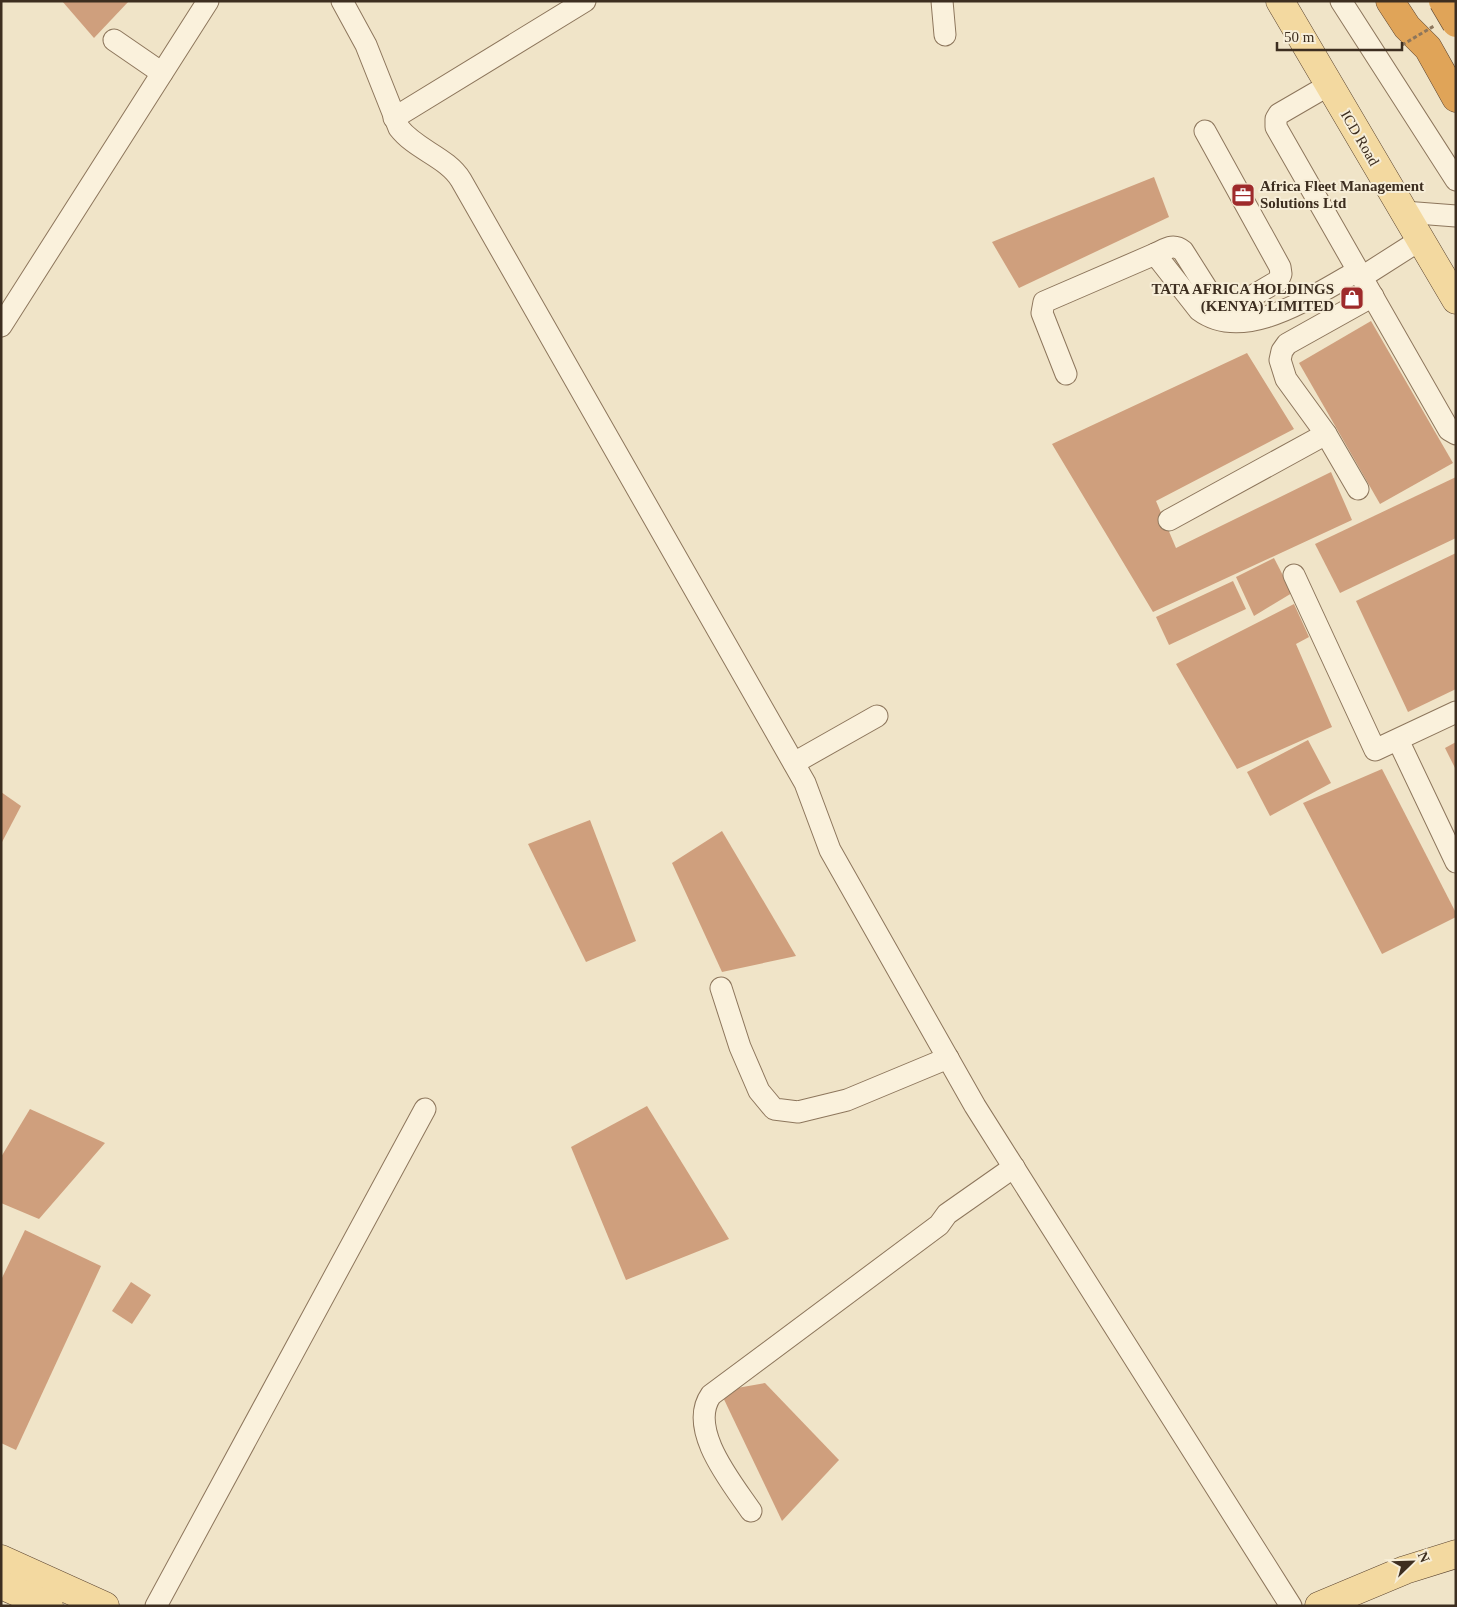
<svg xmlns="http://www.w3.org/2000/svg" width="1457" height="1607" viewBox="0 0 1457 1607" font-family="Georgia,serif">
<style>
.building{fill:#cf9f7d}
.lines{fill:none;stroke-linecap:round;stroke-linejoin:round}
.minor-casing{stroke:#8d765c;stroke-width:23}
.major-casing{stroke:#5b4430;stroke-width:29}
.highway-casing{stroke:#5b4430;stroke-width:29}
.minor{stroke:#faf1dc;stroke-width:21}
.major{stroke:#f3d9a0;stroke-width:28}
.highway{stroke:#e0a458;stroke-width:28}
.highway-bridge-casing{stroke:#5b4430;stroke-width:29;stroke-linecap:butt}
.path-bridge{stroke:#8d765c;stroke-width:3;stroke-dasharray:4 2.5;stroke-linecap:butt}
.highway-bridge{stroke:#e0a458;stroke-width:28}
.labels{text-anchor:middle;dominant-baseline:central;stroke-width:4;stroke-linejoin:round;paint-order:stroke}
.street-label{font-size:15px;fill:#3d2e20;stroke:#f7eed8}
.poi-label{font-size:15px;font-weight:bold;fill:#3d2e20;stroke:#f7eed8;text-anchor:start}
</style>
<rect width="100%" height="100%" fill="#f0e4c8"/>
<g class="building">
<path d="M62 1H129L94 38Z"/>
<path d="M1154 177 1169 217 1019 288 992 242Z"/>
<path d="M1371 321 1453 463 1380 504 1299 363Z"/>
<path d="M1247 353 1294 429 1156 501 1176 548 1331 472 1352 520 1153 612 1052 444Z"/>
<path d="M1456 477V538L1340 593 1315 544Z"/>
<path d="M1456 553V689L1408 712 1356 601Z"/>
<path d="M1274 558 1292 593 1254 616 1236 577Z"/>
<path d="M1233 581 1246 609 1169 645 1156 617Z"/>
<path d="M1294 604 1309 637 1296 644 1332 727 1237 769 1176 664Z"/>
<path d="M1308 740 1331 783 1270 816 1247 772Z"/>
<path d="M1456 742V770L1445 748Z"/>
<path d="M1382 769 1456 913V917L1382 954 1303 803Z"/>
<path d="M1 792 21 806 1 844Z"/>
<path d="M590 820 636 941 586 962 528 844Z"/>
<path d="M722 831 796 956 722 972 672 863Z"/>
<path d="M647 1106 729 1239 626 1280 571 1147Z"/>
<path d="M30 1109 105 1143 39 1219 1 1203V1157Z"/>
<path d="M25 1230 101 1266 16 1450 1 1443V1280Z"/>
<path d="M131 1282 151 1295 132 1324 112 1311Z"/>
<path d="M765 1383 839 1460 782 1521 720 1391Z"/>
</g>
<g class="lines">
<g class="minor-casing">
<g id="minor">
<path d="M342 1 366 45 399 128C416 150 447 157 461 180L805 783 830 850 975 1106 1291 1606"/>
<path d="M942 1 945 35"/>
<path d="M1341 1 1456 180"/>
<path d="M114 40 162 73"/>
<path d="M1329 85 1279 114 1276 119V127L1449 430 1456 434"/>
<path d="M394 118 585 1"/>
<path d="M1404 212 1456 216"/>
<path d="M1155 254C1166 249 1173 243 1183 251L1214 300 1221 305 1239 304 1278 281 1281 274 1280 267 1205 131"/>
<path d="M1362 277 1420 240"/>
<path d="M1 326 208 1"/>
<path d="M1066 374 1042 313 1044 302 1155 254 1199 310C1246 345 1316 293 1358 271"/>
<path d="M1358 489 1326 434 1286 379 1280 360 1282 351 1287 344 1373 296"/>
<path d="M1169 520 1326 434"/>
<path d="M1294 575 1375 750 1456 712"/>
<path d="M1398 740 1456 862"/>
<path d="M794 763 877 716"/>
<path d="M721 988 740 1047 759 1091 774 1109 798 1112 847 1100 948 1058"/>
<path d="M751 1511C732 1483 687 1429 711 1395L939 1225 947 1214 1014 1167"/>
<path d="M156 1606 425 1109"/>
</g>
</g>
<g class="major-casing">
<g id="major">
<path d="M1280 1 1456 300"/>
<path d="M1 1559 105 1606"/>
<path d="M1 1585 49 1606"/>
<path d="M1319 1606 1405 1570 1456 1554"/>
</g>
</g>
<g class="highway-casing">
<path id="highway" d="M1390 1 1407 27 1428 48 1456 98"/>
</g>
<use href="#minor" class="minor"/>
<use href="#major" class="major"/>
<use href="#highway" class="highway"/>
<g class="highway-bridge-casing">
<path id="highway-bridge" d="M1443 1 1456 23"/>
</g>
<path class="path-bridge" d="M1402 45 1434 26"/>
<use href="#highway-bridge" class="highway-bridge"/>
</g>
<defs>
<g id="office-square" transform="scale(1.25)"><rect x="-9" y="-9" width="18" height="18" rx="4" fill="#9e2a2b" stroke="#f7eed8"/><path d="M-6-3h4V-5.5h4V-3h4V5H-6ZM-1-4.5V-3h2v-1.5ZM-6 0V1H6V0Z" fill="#fff"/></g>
<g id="shop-square" transform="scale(1.25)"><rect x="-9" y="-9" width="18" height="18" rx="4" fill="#9e2a2b" stroke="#f7eed8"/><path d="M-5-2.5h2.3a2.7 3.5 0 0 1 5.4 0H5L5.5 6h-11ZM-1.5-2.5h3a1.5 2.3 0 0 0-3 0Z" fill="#fff"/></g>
</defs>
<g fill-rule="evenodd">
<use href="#office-square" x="1243" y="195"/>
<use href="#shop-square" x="1352" y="298"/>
</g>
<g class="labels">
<g class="street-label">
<text transform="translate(1360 138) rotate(60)">ICD Road</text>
</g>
<g class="poi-label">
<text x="1260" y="186">Africa Fleet Management<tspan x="1260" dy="17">Solutions Ltd</tspan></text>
<text x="1334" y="289" text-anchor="end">TATA AFRICA HOLDINGS<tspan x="1334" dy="17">(KENYA) LIMITED</tspan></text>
</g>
</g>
<rect width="1457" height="1607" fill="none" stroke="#3d2e20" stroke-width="5"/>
<g transform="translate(1412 1562) rotate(67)" stroke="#f7eed8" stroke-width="4" paint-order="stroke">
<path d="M0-4L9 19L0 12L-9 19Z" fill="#3d2e20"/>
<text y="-8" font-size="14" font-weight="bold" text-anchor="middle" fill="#3d2e20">N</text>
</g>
<path d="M1277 42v8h125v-8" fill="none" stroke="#3d2e20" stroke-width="2.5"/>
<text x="1284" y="42" font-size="15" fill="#3d2e20" stroke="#f7eed8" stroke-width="4" paint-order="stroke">50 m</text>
</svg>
